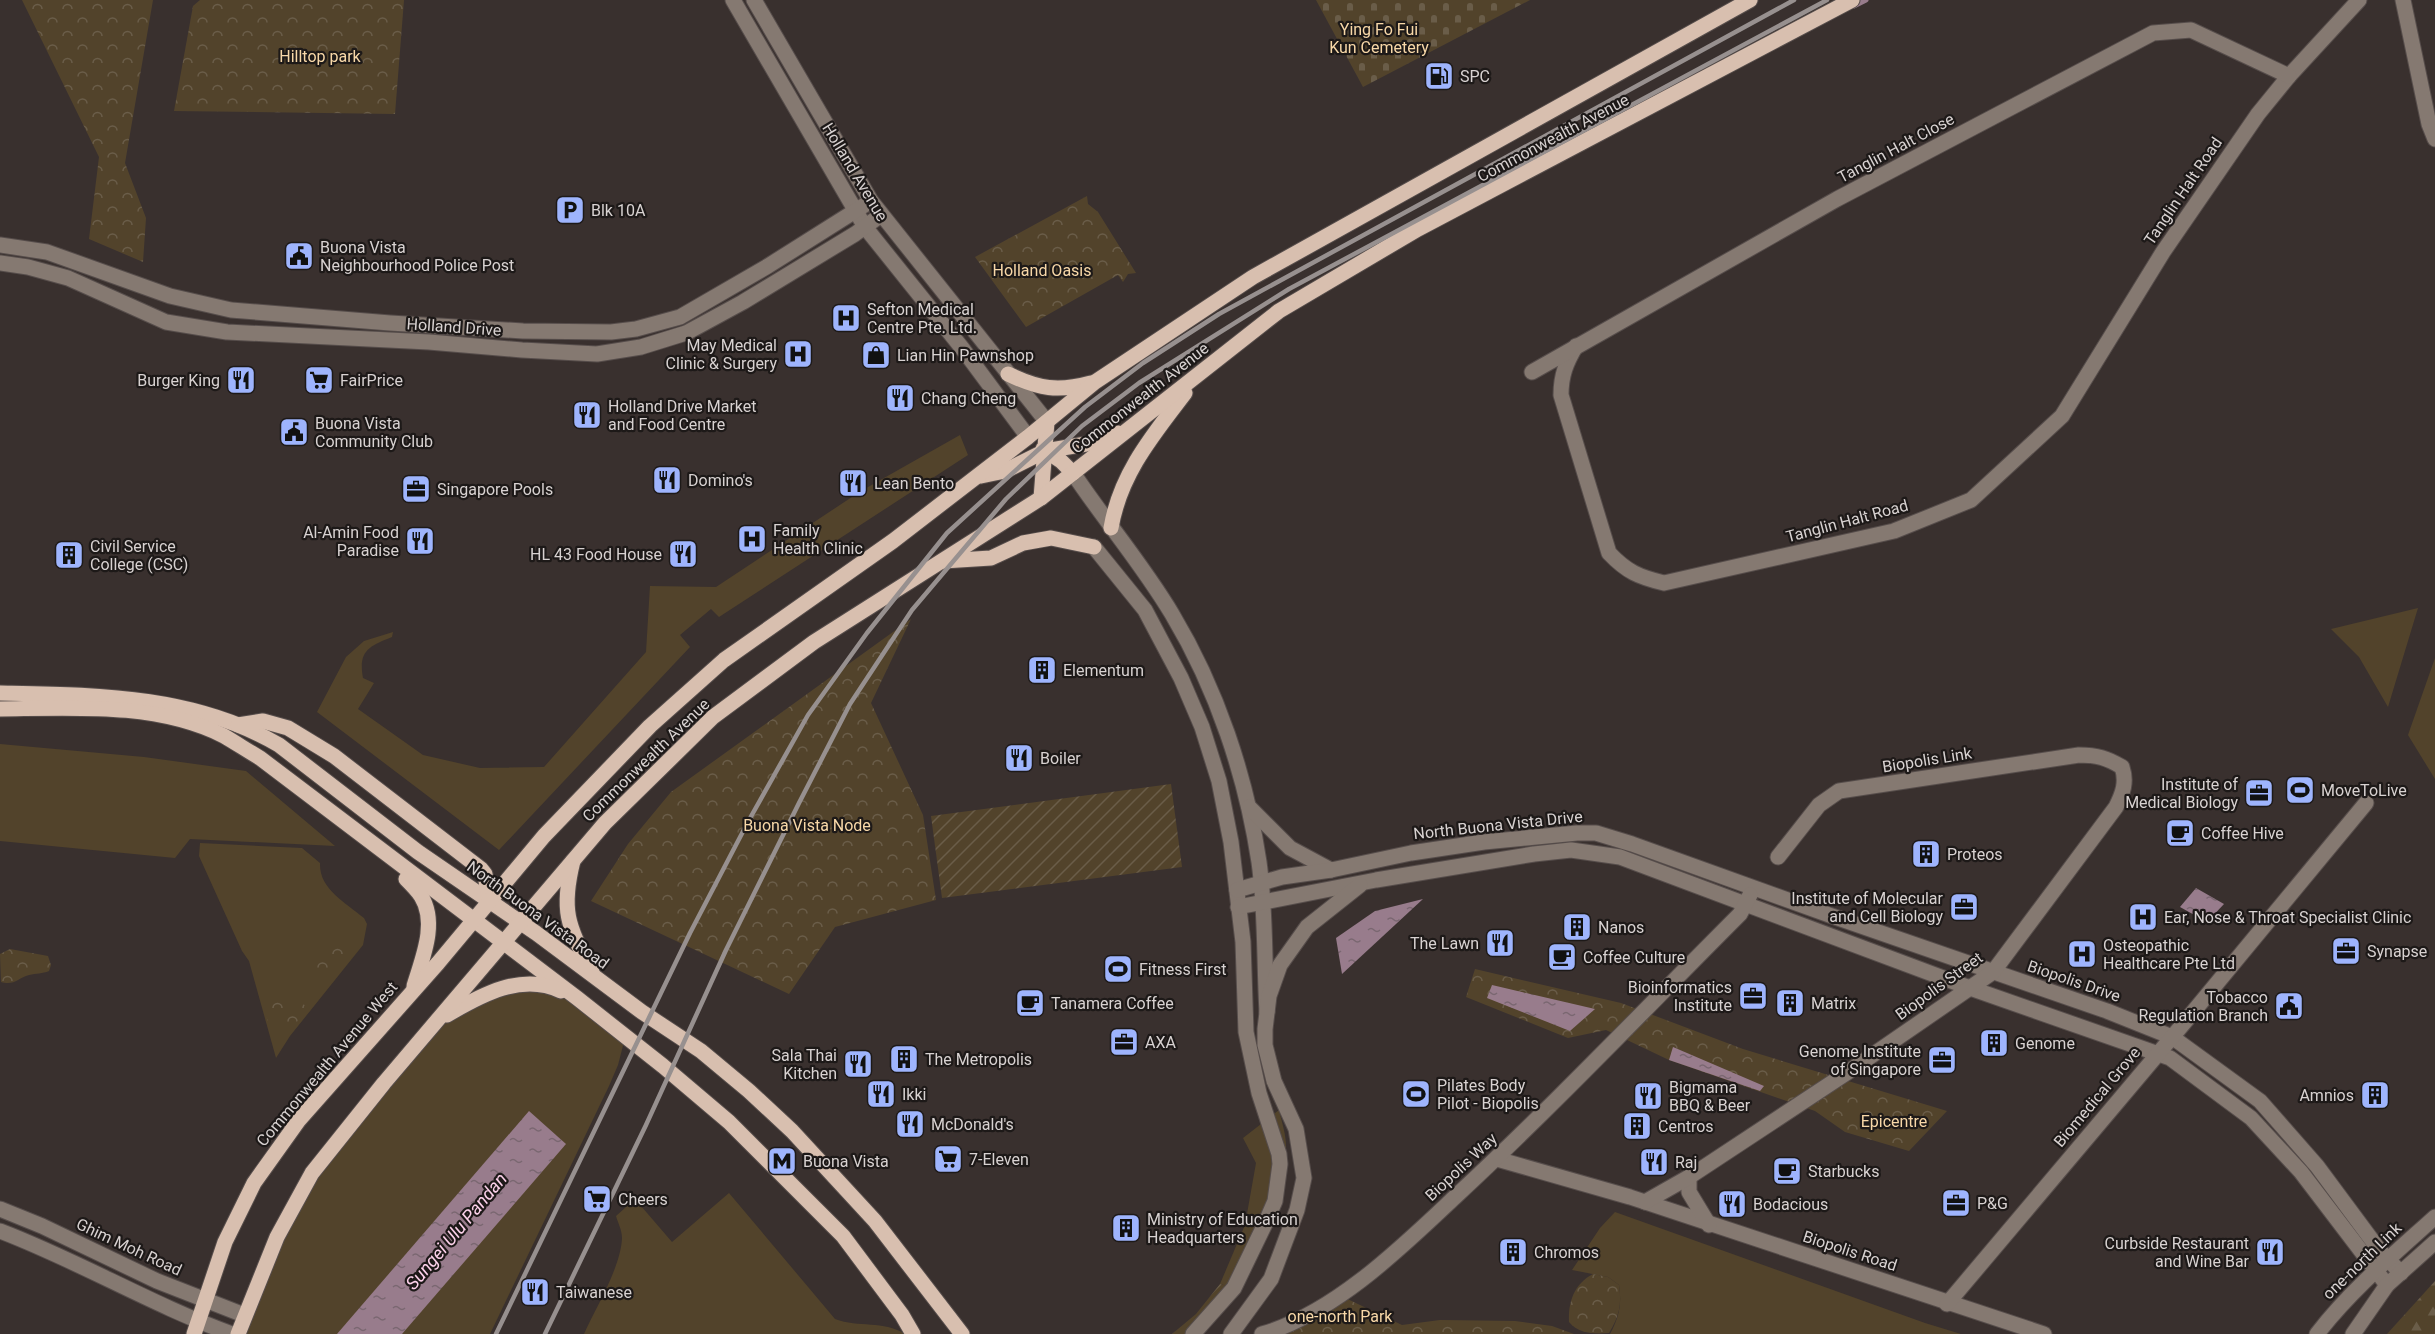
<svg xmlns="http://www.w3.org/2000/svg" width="2435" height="1334" viewBox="0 0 2435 1334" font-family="Roboto,sans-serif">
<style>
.grass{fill:#52432b}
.forest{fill:url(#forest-firs)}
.cemetery{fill:url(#cemetery-stones)}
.park{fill:url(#park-crowns)}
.garden{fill:url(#garden-furrows)}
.water{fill:url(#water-ripples)}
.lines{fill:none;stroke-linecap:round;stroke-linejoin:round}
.stream{stroke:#987c8c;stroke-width:5}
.minor-casing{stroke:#564d4b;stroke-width:17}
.major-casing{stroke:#564d4b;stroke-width:17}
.minor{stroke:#857971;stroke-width:15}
.major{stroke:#d8bfaf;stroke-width:15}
.rail{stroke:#97908f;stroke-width:4.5}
.labels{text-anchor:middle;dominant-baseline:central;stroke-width:4.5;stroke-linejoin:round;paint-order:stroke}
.park-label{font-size:16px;fill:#f8d8a8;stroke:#1d1918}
.poi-label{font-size:16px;fill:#d8d2d1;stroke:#1d1918;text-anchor:start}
.street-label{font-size:16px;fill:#d8d2d1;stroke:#1d1918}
.water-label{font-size:18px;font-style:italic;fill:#fdd2eb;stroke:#1d1918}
</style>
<defs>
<pattern id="forest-firs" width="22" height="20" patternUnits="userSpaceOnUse" patternTransform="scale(1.5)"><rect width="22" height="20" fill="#52432b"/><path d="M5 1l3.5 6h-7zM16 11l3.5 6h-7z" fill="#6a5d49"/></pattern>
<pattern id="cemetery-stones" width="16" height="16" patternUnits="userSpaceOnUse" patternTransform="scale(1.5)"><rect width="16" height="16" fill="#52432b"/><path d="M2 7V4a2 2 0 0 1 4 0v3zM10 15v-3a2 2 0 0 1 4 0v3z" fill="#6a5d49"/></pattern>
<pattern id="park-crowns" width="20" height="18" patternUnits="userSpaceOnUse" patternTransform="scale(1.5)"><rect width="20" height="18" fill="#52432b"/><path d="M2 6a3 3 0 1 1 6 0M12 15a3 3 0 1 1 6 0" fill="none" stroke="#6a5d49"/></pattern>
<pattern id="garden-furrows" width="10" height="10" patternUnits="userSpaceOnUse" patternTransform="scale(1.5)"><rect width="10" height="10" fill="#52432b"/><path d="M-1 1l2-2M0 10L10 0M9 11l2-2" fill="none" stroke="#6a5d49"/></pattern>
<pattern id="water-ripples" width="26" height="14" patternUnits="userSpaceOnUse" patternTransform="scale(1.5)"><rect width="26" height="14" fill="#987c8c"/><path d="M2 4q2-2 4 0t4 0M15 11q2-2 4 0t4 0" fill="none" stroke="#7a6771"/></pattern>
</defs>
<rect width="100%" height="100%" fill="#39302e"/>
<g class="grass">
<path d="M960 435 968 455 719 617 711 609 680 635 690 647 499 850 317 712 346 657 364 641 393 632 392 637C369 646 358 651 363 678L374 683 358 709 423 755 480 768 544 767 646 652 650 586 716 587 861 491Z"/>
<path d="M2418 608 2388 707 2359 657 2331 629Z"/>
<path d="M2435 658V779L2408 735Z"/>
<path d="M0 744 144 757 246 771 335 846 190 839 175 858 0 841Z"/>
<path d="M200 843 302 848 320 863C319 889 345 902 364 918L367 924 363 945 290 1036 276 1058 249 961 242 951 199 856Z"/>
<path d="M552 986 626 1034 618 1065 609 1086 490 1334H238L312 1173 439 1019 480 995Z"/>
<path d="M1279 1110C1282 1123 1287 1137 1286 1151 1283 1199 1254 1245 1234 1288L1220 1284 1245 1225 1256 1163 1243 1138Z"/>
<path d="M729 1193 835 1319C859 1328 883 1320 905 1334H584C596 1307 621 1267 622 1238 622 1230 618 1223 616 1216L635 1199 672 1242Z"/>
<path d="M1615 1212 1925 1323 1961 1334H1610C1619 1317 1622 1305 1619 1285L1608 1277 1572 1270 1600 1228Z"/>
</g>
<path class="forest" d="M2435 1281V1334H2387Z"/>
<path class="cemetery" d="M1316 0H1530L1363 87Z"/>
<g class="park">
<path d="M22 0H153L125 163 146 218 143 262 89 239 99 157Z"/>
<path d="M200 0H404L395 114 174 111 193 6Z"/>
<path d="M1087 196 1088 204 1098 212 1136 273 1128 274 1123 282 1118 275 1026 327 975 257Z"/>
<path d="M911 619 871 703 923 815 936 900 835 927 789 994 591 901 628 844 671 792Z"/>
<path d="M329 945 344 946 347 952C345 964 339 971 329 978 306 975 312 953 329 945Z"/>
<path d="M10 949 48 956 51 965 49 971C42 974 36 973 29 975 18 978 14 986 1 982L0 954Z"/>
<path d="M1475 969 1621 1003 1743 1049 1947 1111 1909 1151 1845 1132 1815 1111 1669 1060 1606 1030 1568 1038 1466 997Z"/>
<path d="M278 1000 302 1002 306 1007C303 1023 285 1032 271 1026 263 1016 265 1004 278 1000Z"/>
<path d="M1593 1274 1608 1277 1619 1285C1622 1305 1619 1316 1609 1333 1594 1334 1579 1334 1569 1322 1568 1302 1574 1284 1593 1274Z"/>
<path d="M1339 1295 1402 1325 1440 1320 1515 1321 1552 1326 1574 1334H1262Z"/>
</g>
<g class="garden">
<path d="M1171 784 1182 867 942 898 931 816Z"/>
<path d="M1220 1284 1234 1288 1190 1334H1172L1196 1314Z"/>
</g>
<g class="water">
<path d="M2196 888 2224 904 2207 922 2180 907Z"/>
<path d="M1423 899 1342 974 1336 938 1375 911Z"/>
<path d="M1492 985 1595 1009 1570 1031 1487 998Z"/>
<path d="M1673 1047 1764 1086 1760 1091 1669 1060Z"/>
<path d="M529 1111 566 1144 402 1334H337Z"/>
</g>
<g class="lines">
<path class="stream" d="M1854 6 1866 0"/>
<g class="minor-casing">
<g id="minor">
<path d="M733 0 865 227 962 348 1028 437"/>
<path d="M754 0 871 201 1047 422"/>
<path d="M2403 0 2429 124 2435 139"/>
<path d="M0 245 47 252 170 296 231 310 390 323 523 331 611 332 636 329 680 317 768 266 871 201"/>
<path d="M0 263 28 267 68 278 166 322 227 332 429 342 522 350 597 354 641 347 686 333 743 302 855 234 881 215"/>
<path d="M1576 346C1566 363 1561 375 1561 395L1609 553C1627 572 1639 577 1664 583L1894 531 1971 500 2062 416 2163 252 2258 114 2289 76 2359 0"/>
<path d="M1532 372 1837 199 2153 33 2191 30 2289 76"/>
<path d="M1073 473C1105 521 1143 565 1172 614 1217 689 1246 776 1259 862 1266 911 1264 963 1267 1012"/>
<path d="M1094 547 1145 610 1181 678 1202 727 1219 781 1231 842 1243 942 1246 1032 1259 1093 1279 1154 1280 1164 1275 1201 1265 1224 1234 1288 1193 1334"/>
<path d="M1249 807 1290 848 1331 870"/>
<path d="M1237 890 1282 877 1331 870 1411 853 1484 842 1577 833H1596L1632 844 1832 916 2107 1011 2172 1037 2260 1101 2317 1166 2380 1251 2401 1273"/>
<path d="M1238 907 1376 880 1534 854 1571 850 1620 857 1970 988 2170 1058 2251 1118 2301 1172 2387 1285"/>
<path d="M1497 1159 1630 1197 2044 1334"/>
<path d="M1689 1177V1192L1709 1225"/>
<path d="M1645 1202 1689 1177 1848 1072 1993 972 2116 807C2123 793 2127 782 2122 767 2107 758 2097 755 2079 755L1839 791 1819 805 1778 857"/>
<path d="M0 1209 42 1226 157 1281 244 1315"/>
<path d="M0 1231C79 1261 152 1305 232 1334"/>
<path d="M1947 1304 2184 1023 2366 803"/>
<path d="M1231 1334 1271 1279 1297 1210 1304 1178 1296 1129 1274 1081 1265 1045V1029L1269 996 1280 965 1307 927 1360 885"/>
<path d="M1262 1334C1334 1314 1403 1246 1456 1196 1554 1105 1646 1008 1740 914L1750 895"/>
<path d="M2317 1334C2351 1290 2394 1254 2435 1217"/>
<path d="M2353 1334 2387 1285 2435 1242"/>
</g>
</g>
<g class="major-casing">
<g id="major">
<path d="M1008 374C1039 389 1058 392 1091 383"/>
<path d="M1043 449 1061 461 1073 473"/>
<path d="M981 476 1005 471 1045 451 1086 444 1118 433"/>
<path d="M1041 498 1047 422"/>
<path d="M1111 528C1120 474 1153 435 1185 393"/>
<path d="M943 561 991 558 1023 543 1051 538 1094 547"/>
<path d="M0 693C96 695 194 695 279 745L418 852 536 933 642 1012 701 1051 749 1091 792 1131 875 1221 962 1334"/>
<path d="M0 709C73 708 157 702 224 736 236 743 248 751 260 758L577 998 663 1066 729 1122 843 1236 902 1315 913 1334"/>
<path d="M238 725 263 721 288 728 334 756 481 869 485 874 489 901"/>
<path d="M573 861C560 913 569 927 592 972"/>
<path d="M406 879C411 884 417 890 421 896 438 923 422 959 414 986"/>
<path d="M447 1015C481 995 522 972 561 991"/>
<path d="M194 1334 225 1242 254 1183 299 1120 438 963 544 836 650 726 724 660 893 541 1028 437 1095 382 1253 277 1750 0"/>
<path d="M238 1334 277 1237 312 1173 384 1083 605 823 713 717 814 642 1041 498 1279 311 1418 229 1852 0"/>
</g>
</g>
<use href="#minor" class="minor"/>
<use href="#major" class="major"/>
<g class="rail">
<path d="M496 1334 690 933 749 820 808 715 867 633 947 533 1085 407 1143 363 1219 314 1794 0"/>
<path d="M545 1334 646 1125 726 950 799 803 850 704 912 610 1006 499 1082 426 1139 383 1289 289 1827 0"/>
</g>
</g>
<defs>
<g id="fuel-square" transform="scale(1.5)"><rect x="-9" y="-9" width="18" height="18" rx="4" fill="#9eb4fd" stroke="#1d1918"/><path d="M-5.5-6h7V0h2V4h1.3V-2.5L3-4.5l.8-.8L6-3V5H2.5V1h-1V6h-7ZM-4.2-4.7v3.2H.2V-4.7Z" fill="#111"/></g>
<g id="parking-square" transform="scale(1.5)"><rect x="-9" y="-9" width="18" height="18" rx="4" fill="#9eb4fd" stroke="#1d1918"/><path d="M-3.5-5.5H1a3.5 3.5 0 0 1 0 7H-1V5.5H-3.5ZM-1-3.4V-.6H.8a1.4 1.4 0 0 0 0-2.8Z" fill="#111"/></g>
<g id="civic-square" transform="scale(1.5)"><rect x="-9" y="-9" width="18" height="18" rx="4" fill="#9eb4fd" stroke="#1d1918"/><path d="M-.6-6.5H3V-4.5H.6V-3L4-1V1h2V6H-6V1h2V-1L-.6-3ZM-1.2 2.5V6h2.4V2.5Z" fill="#111"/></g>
<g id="hospital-square" transform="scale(1.5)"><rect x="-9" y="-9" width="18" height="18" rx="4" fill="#9eb4fd" stroke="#1d1918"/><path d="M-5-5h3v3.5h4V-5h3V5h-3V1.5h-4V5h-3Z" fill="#111"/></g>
<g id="shop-square" transform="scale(1.5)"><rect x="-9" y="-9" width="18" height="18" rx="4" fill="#9eb4fd" stroke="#1d1918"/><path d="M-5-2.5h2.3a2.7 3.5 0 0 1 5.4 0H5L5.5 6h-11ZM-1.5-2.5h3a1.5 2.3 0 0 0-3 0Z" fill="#111"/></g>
<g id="restaurant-square" transform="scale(1.5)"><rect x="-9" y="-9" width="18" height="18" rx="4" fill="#9eb4fd" stroke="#1d1918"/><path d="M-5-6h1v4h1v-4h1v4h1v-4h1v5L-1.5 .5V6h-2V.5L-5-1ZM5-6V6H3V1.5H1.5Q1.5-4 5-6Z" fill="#111"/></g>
<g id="supermarket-square" transform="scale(1.5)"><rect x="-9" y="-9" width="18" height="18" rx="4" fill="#9eb4fd" stroke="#1d1918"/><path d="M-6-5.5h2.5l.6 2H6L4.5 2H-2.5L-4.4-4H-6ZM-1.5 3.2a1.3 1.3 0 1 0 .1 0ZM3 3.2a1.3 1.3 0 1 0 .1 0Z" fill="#111"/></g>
<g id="office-square" transform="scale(1.5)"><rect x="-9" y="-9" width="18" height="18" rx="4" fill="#9eb4fd" stroke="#1d1918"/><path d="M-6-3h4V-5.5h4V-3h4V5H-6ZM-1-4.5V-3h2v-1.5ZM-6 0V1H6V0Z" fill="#111"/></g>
<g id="building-square" transform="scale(1.5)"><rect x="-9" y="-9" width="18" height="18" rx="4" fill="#9eb4fd" stroke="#1d1918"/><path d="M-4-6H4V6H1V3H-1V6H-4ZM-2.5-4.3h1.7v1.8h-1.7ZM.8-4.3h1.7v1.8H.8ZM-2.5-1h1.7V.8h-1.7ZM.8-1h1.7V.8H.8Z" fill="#111"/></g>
<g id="stadium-square" transform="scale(1.5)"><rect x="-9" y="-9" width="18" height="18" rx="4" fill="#9eb4fd" stroke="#1d1918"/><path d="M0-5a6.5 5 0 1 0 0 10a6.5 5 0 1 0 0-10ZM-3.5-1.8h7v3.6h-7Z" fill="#111"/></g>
<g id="cafe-square" transform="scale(1.5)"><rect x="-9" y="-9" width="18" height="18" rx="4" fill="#9eb4fd" stroke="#1d1918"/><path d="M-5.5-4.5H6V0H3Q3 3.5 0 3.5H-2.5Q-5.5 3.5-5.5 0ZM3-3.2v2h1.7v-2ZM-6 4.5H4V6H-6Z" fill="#111"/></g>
<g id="metro-square" transform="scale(1.5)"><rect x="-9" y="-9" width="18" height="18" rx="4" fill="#9eb4fd" stroke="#1d1918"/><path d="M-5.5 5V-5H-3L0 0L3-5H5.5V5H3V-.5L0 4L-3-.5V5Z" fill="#111"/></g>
</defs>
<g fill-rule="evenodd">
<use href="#fuel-square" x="1439" y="76"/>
<use href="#parking-square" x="570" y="210"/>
<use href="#civic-square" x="299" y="256"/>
<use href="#hospital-square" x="846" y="318"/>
<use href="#hospital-square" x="798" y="354"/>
<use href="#shop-square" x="876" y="355"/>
<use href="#restaurant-square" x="241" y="380"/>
<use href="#supermarket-square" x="319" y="380"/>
<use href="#restaurant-square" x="900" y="398"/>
<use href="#restaurant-square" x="587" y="415"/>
<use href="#civic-square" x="294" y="432"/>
<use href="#restaurant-square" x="667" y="480"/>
<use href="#restaurant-square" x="853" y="483"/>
<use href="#office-square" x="416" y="489"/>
<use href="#hospital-square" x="752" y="539"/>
<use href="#restaurant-square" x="420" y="541"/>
<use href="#restaurant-square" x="683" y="554"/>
<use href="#building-square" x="69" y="555"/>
<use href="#building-square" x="1042" y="670"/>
<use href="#restaurant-square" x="1019" y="758"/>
<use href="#stadium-square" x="2300" y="790"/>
<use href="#office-square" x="2259" y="793"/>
<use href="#cafe-square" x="2180" y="833"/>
<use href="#building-square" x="1926" y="854"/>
<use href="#office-square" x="1964" y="907"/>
<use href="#hospital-square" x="2143" y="917"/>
<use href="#building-square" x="1577" y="927"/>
<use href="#restaurant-square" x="1500" y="943"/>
<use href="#office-square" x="2346" y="951"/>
<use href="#hospital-square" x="2082" y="954"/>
<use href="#cafe-square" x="1562" y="957"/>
<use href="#stadium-square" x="1118" y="969"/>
<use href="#office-square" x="1753" y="996"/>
<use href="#cafe-square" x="1030" y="1003"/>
<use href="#building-square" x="1790" y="1003"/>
<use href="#civic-square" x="2289" y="1006"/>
<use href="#office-square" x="1124" y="1042"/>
<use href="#building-square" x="1994" y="1043"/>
<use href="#building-square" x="904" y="1059"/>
<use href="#office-square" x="1942" y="1060"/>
<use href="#restaurant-square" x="858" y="1064"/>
<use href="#restaurant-square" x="881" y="1094"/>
<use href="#stadium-square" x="1416" y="1094"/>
<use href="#building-square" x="2375" y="1095"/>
<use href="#restaurant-square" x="1648" y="1096"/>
<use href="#restaurant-square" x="910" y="1124"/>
<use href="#building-square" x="1637" y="1126"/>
<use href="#supermarket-square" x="948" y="1159"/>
<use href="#metro-square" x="782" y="1161"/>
<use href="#restaurant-square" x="1654" y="1162"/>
<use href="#cafe-square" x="1787" y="1171"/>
<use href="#supermarket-square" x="597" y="1199"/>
<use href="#office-square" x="1956" y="1203"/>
<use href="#restaurant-square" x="1732" y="1204"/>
<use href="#building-square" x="1126" y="1228"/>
<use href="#building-square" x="1513" y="1252"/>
<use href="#restaurant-square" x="2270" y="1252"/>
<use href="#restaurant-square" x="535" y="1292"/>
</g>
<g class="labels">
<g class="park-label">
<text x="1379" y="29">Ying Fo Fui<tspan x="1379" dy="18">Kun Cemetery</tspan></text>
<text x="320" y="56">Hilltop park</text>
<text x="1042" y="270">Holland Oasis</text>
<text x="807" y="825">Buona Vista Node</text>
<text x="1894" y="1121">Epicentre</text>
<text x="1340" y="1316">one-north Park</text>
</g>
<g class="poi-label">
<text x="1460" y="76">SPC</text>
<text x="591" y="210">Blk 10A</text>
<text x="320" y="247">Buona Vista<tspan x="320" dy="18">Neighbourhood Police Post</tspan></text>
<text x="867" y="309">Sefton Medical<tspan x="867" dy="18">Centre Pte. Ltd.</tspan></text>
<text x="777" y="345" text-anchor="end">May Medical<tspan x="777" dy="18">Clinic &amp; Surgery</tspan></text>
<text x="897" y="355">Lian Hin Pawnshop</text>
<text x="220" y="380" text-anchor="end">Burger King</text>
<text x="340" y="380">FairPrice</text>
<text x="921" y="398">Chang Cheng</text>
<text x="608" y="406">Holland Drive Market<tspan x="608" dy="18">and Food Centre</tspan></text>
<text x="315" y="423">Buona Vista<tspan x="315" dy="18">Community Club</tspan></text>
<text x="688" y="480">Domino's</text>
<text x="874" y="483">Lean Bento</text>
<text x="437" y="489">Singapore Pools</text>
<text x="773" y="530">Family<tspan x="773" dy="18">Health Clinic</tspan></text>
<text x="399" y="532" text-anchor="end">Al-Amin Food<tspan x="399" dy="18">Paradise</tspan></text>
<text x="90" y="546">Civil Service<tspan x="90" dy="18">College (CSC)</tspan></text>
<text x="662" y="554" text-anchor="end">HL 43 Food House</text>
<text x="1063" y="670">Elementum</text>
<text x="1040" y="758">Boiler</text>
<text x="2238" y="784" text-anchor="end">Institute of<tspan x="2238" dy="18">Medical Biology</tspan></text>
<text x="2321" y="790">MoveToLive</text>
<text x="2201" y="833">Coffee Hive</text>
<text x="1947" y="854">Proteos</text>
<text x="1943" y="898" text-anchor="end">Institute of Molecular<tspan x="1943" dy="18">and Cell Biology</tspan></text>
<text x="2164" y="917">Ear, Nose &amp; Throat Specialist Clinic</text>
<text x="1598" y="927">Nanos</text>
<text x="1479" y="943" text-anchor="end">The Lawn</text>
<text x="2103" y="945">Osteopathic<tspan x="2103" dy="18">Healthcare Pte Ltd</tspan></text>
<text x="2367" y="951">Synapse</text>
<text x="1583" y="957">Coffee Culture</text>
<text x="1139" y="969">Fitness First</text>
<text x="1732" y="987" text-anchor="end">Bioinformatics<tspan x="1732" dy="18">Institute</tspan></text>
<text x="2268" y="997" text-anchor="end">Tobacco<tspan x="2268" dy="18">Regulation Branch</tspan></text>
<text x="1051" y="1003">Tanamera Coffee</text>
<text x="1811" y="1003">Matrix</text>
<text x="1145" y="1042">AXA</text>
<text x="2015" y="1043">Genome</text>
<text x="1921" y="1051" text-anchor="end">Genome Institute<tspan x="1921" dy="18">of Singapore</tspan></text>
<text x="837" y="1055" text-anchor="end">Sala Thai<tspan x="837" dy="18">Kitchen</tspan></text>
<text x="925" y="1059">The Metropolis</text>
<text x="1437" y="1085">Pilates Body<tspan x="1437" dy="18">Pilot - Biopolis</tspan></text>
<text x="1669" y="1087">Bigmama<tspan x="1669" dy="18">BBQ &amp; Beer</tspan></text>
<text x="902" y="1094">Ikki</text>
<text x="2354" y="1095" text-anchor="end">Amnios</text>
<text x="931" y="1124">McDonald's</text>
<text x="1658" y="1126">Centros</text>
<text x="969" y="1159">7-Eleven</text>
<text x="803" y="1161">Buona Vista</text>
<text x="1675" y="1162">Raj</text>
<text x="1808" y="1171">Starbucks</text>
<text x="618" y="1199">Cheers</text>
<text x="1977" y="1203">P&amp;G</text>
<text x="1753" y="1204">Bodacious</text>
<text x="1147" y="1219">Ministry of Education<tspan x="1147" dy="18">Headquarters</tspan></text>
<text x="2249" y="1243" text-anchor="end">Curbside Restaurant<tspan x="2249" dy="18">and Wine Bar</tspan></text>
<text x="1534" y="1252">Chromos</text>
<text x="556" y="1292">Taiwanese</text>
</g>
<g class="street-label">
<text transform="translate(1553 138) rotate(-28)">Commonwealth Avenue</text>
<text transform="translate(1896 148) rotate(-28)">Tanglin Halt Close</text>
<text transform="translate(855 172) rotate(59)">Holland Avenue</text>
<text transform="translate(2183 191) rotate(-56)">Tanglin Halt Road</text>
<text transform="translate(454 327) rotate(4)">Holland Drive</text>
<text transform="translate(1140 398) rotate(-38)">Commonwealth Avenue</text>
<text transform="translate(1847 521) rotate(-15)">Tanglin Halt Road</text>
<text transform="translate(646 760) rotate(-44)">Commonwealth Avenue</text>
<text transform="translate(1927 760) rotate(-9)">Biopolis Link</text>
<text transform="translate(1498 825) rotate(-6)">North Buona Vista Drive</text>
<text transform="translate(538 915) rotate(36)">North Buona Vista Road</text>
<text transform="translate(2074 981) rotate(19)">Biopolis Drive</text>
<text transform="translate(1939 986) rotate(-36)">Biopolis Street</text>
<text transform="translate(327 1064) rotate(-50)">Commonwealth Avenue West</text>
<text transform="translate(2097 1097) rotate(-50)">Biomedical Grove</text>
<text transform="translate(1461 1167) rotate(-43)">Biopolis Way</text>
<text transform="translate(129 1247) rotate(25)">Ghim Moh Road</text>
<text transform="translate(1850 1251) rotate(18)">Biopolis Road</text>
<text transform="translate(2362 1261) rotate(-44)">one-north Link</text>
</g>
<g class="water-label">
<text transform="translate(456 1231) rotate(-50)">Sungei Ulu Pandan</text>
</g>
</g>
</svg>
